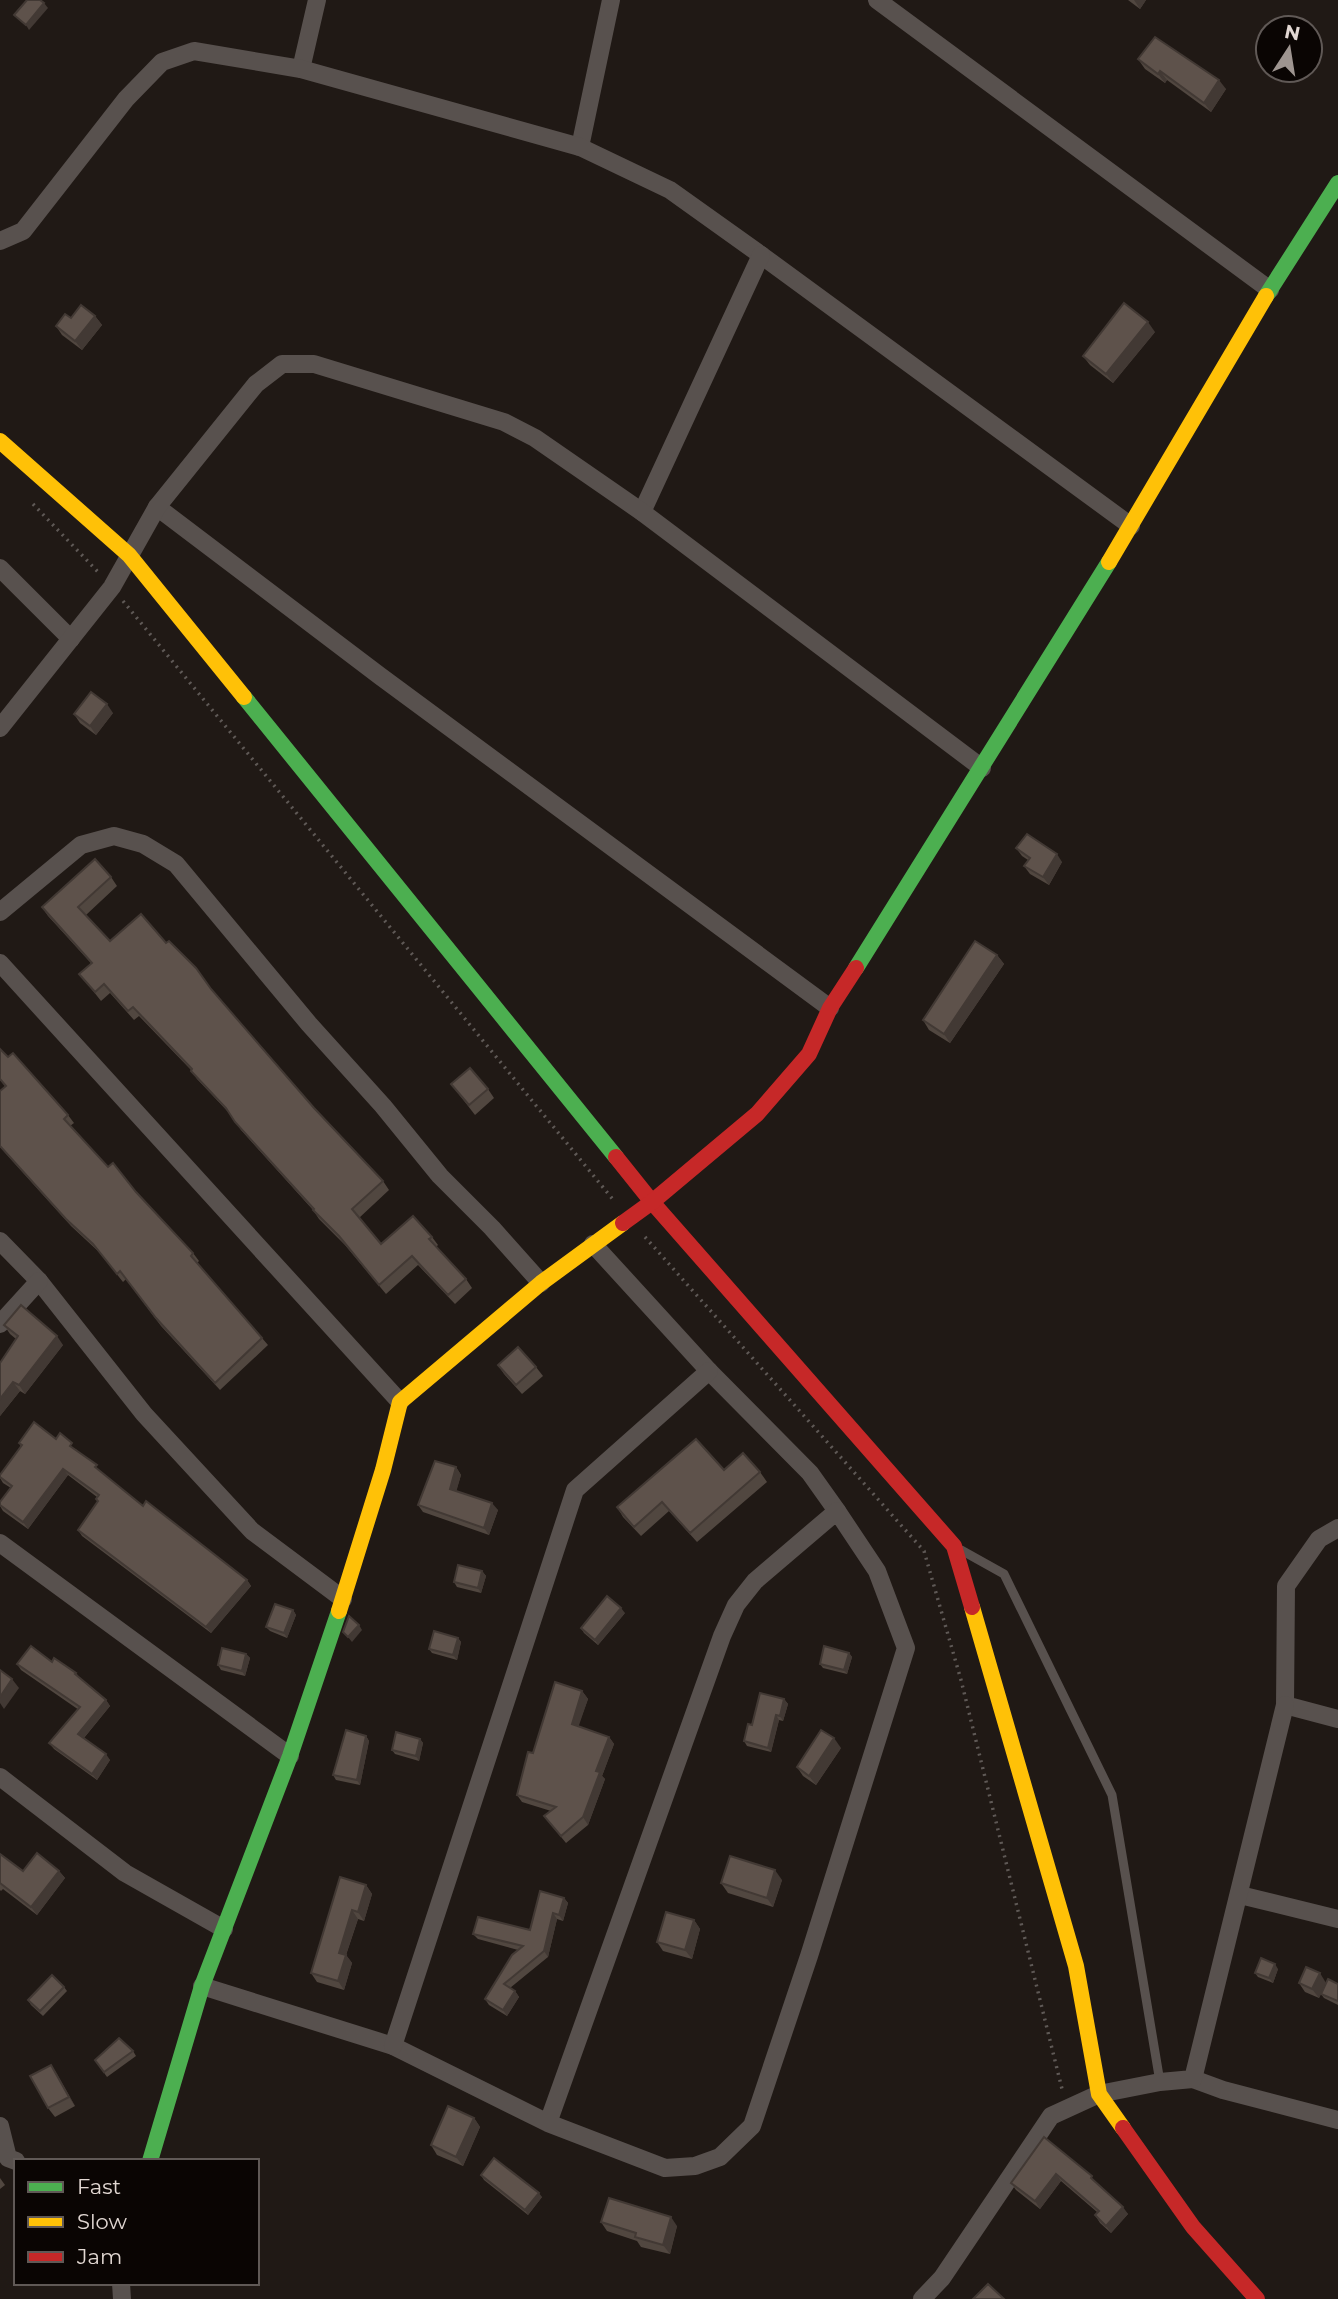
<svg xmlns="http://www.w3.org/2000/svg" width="1338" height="2299" viewBox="0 0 1338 2299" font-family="Montserrat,sans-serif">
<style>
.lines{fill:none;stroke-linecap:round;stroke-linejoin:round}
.path{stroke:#5f5956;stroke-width:3.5;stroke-dasharray:2 5;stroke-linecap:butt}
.lane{stroke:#58514e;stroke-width:9}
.street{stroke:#58514e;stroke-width:18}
.fast{stroke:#4caf50;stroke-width:16}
.slow{stroke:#ffc107;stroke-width:16}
.jam{stroke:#c62828;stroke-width:16}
.wall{fill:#514740}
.shaded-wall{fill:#423934}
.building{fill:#5e524b;stroke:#423934;stroke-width:2}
</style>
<rect width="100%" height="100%" fill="#201915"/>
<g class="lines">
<g class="path">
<path d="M33 504 100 574"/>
<path d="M123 601 615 1202"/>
<path d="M645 1237 924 1551 961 1680 1063 2093"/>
</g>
<path class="lane" d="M961 1550 1004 1574 1112 1795 1160 2082"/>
<g class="street">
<path d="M877 0 1270 290"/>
<path d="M301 69 317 0"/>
<path d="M580 147 611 0"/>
<path d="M0 241 23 231 126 99 162 62 194 51 301 69 580 147 670 190 761 255 1131 526"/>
<path d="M157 507 380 676 830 1008"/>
<path d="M642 512 761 255"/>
<path d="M0 568 71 639"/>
<path d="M0 728 112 587 157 507 256 384 282 364H314L504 422 535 438 642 512 982 768"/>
<path d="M0 912 81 845 114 836 143 844 176 864 309 1024 383 1106 440 1176 492 1228 541 1283"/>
<path d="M0 963 400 1402"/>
<path d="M0 1241 39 1281 144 1414 252 1531 343 1599"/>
<path d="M593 1244 709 1371 810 1473 837 1511"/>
<path d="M0 1324 39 1281"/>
<path d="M1338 1528 1319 1539 1286 1586 1285 1705 1338 1719"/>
<path d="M0 1543 290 1756"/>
<path d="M0 1777 125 1873 224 1929"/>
<path d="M1240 1895 1338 1919"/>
<path d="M202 1986 393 2046 548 2123 665 2168 695 2166 720 2157 752 2126 809 1956 906 1648 877 1571 837 1511 755 1581 736 1605 722 1636 548 2123"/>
<path d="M393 2046 575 1490 709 1371"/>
<path d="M1193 2079 1223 2090 1338 2120"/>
<path d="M0 2126 8 2158 16 2161"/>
<path d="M121 2283 122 2299"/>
<path d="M922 2299 942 2278 1051 2116 1099 2094 1160 2082 1193 2079 1285 1705"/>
</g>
<g class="fast">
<path d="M1266 296 1338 183"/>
<path d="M244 697 616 1157"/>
<path d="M856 968 1109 562"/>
<path d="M150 2161 202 1986 290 1756 339 1611"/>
</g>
<g class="slow">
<path d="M0 441 129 555 244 697"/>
<path d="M1109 562 1266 296"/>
<path d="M972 1607 1076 1966 1099 2094 1123 2128"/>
<path d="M339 1611 383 1470 400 1402 541 1283 623 1223"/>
</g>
<g class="jam">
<path d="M616 1157 652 1202 954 1546 972 1607"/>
<path d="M623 1223 652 1202 757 1114 809 1054 830 1008 856 968"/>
<path d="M1123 2128 1193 2227 1257 2299"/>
</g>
</g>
<g class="wall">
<path d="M1128 0H1146L1140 9Z"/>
<path d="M1138 59 1226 89 1211 112 1167 80 1165 83 1145 69Z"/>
<path d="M95 316 102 325 82 350 62 335 56 326 71 318Z"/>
<path d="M1155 332 1113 383 1090 365 1083 356Z"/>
<path d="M113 713 96 735 80 723 74 714Z"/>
<path d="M1016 848 1062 862 1049 885 1030 874 1024 866 1028 860 1022 856Z"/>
<path d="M111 877 117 886 86 915 110 941 166 943 211 989 314 1108 383 1181 389 1190 359 1218 381 1244 432 1237 438 1245 436 1247 466 1279 472 1288 455 1304 418 1265 386 1294 345 1245 319 1219 313 1210 241 1130 231 1115 197 1079 191 1070 139 1016 134 1020 110 993 101 1001 86 982 79 974 91 963 48 916 42 907Z"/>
<path d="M997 955 1004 964 950 1043 929 1030 923 1020Z"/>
<path d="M0 1049 68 1115 74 1123 70 1126 108 1167 136 1192 193 1253 199 1261 197 1263 262 1338 268 1345 220 1390 161 1326 126 1279 123 1282 99 1252 71 1226 0 1147V1091L5 1086 0 1080Z"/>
<path d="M451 1084 488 1089 494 1098 475 1115Z"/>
<path d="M4 1325 63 1345 25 1394 20 1391 0 1416V1363L16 1339 10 1334Z"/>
<path d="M498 1365 536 1367 543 1376 522 1394 504 1374Z"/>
<path d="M56 1439 77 1450H76L101 1472 143 1506 247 1580 251 1586 211 1633 82 1536 78 1530 98 1501 96 1499 97 1497 68 1475 28 1529 3 1511 0 1506V1502L11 1488 3 1483 0 1478V1475L21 1447 19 1443Z"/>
<path d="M456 1467 461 1475 456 1491 498 1510 489 1535 423 1512 418 1505Z"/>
<path d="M724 1470 760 1472 767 1482 697 1542 669 1511 641 1536 623 1517 617 1507Z"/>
<path d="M482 1571 486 1576 481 1593 457 1587 454 1582Z"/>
<path d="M293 1610 296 1615 287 1638 270 1631 266 1627Z"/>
<path d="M625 1613 598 1645 584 1633 581 1628Z"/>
<path d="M458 1638 461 1642 457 1660 432 1653 429 1649Z"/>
<path d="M849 1653 852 1657 847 1674 823 1668 820 1664Z"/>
<path d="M246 1654 250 1658 245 1676 221 1670 218 1665Z"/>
<path d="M17 1664 76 1673 80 1678 106 1700 110 1706 84 1738 110 1760 97 1780 54 1749 49 1743 79 1710 21 1670Z"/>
<path d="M582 1691 588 1699 578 1726 609 1737 614 1744 602 1776 605 1779 588 1825 566 1843 544 1816 551 1811 522 1802 517 1795 533 1753Z"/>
<path d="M784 1699 788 1704 783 1721 779 1720 771 1752 747 1746 744 1741 752 1725Z"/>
<path d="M366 1736 369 1741 360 1785 336 1780 333 1775Z"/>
<path d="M420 1739 423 1743 419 1761 395 1754 392 1750Z"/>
<path d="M841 1748 816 1785 803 1776 797 1767Z"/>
<path d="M0 1854 23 1871H59L65 1878 37 1915 3 1889 1 1891 0 1890Z"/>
<path d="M782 1880 773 1907 728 1893 721 1883Z"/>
<path d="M366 1885 372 1894 364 1921 358 1919 346 1955 352 1963 344 1990 317 1982 311 1973Z"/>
<path d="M564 1898 568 1903 563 1921 557 1919 548 1957 510 1988 515 1991 519 1997 507 2016 489 2005 485 1999 518 1950 478 1939 473 1934 530 1930Z"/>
<path d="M694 1920 700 1929 692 1959 663 1951 657 1942Z"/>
<path d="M1278 1969 1273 1983 1258 1977 1255 1973Z"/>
<path d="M1299 1983H1326L1338 1984V2005L1324 1998 1321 1994 1319 1998 1305 1992Z"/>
<path d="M64 1987 67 1991 43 2016 31 2005 28 2000Z"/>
<path d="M133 2051 136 2056 107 2077 95 2060Z"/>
<path d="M51 2065 75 2106 55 2117 48 2108Z"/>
<path d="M474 2118 480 2127 463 2166 437 2155 431 2145Z"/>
<path d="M1044 2137 1097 2184 1128 2214 1111 2233 1100 2223 1095 2215 1097 2212 1061 2181 1040 2209 1016 2190 1011 2183Z"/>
<path d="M481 2175 542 2197 528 2215 484 2180Z"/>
<path d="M0 2178 5 2185 0 2189Z"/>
<path d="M601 2222 677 2226 670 2254 641 2247 637 2241 607 2231Z"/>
</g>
<g class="shaded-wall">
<path d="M1134 0H1146L1140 9Z"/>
<path d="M44 3 48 8 29 30 26 25Z"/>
<path d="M1160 71 1167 80 1165 83 1158 74Z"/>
<path d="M1219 80 1226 89 1211 112 1204 103Z"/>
<path d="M95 316 102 325 82 350 75 341Z"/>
<path d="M1148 322 1155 332 1113 383 1106 374Z"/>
<path d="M107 704 113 713 96 735 90 726Z"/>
<path d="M1057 854 1062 862 1049 885 1043 877Z"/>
<path d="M997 955 1004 964 950 1043 944 1034Z"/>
<path d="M57 1336 63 1345 25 1394 19 1385Z"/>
<path d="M13 1382 20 1391 0 1416V1399Z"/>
<path d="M456 1467 461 1475 455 1496 450 1489Z"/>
<path d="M63 1469 68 1475 28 1529 23 1522Z"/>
<path d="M492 1503 498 1510 489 1535 484 1528Z"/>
<path d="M482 1571 486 1576 481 1593 478 1588Z"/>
<path d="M247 1580 251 1586 211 1633 206 1627Z"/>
<path d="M621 1608 625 1613 598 1645 595 1640Z"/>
<path d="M293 1610 296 1615 287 1638 284 1633Z"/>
<path d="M359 1625 362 1630 352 1642 348 1637Z"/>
<path d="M458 1638 461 1642 457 1660 453 1655Z"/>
<path d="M849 1653 852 1657 847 1674 844 1670Z"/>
<path d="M246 1654 250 1658 245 1676 242 1671Z"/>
<path d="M12 1679 19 1688 4 1709 0 1703V1697Z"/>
<path d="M582 1691 588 1699 577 1731 572 1724Z"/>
<path d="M784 1699 788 1704 783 1721 780 1716Z"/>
<path d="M106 1700 110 1706 82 1740 78 1734Z"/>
<path d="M776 1715 779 1720 771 1752 768 1748Z"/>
<path d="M366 1736 369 1741 360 1785 357 1780Z"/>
<path d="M609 1737 614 1744 602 1776 605 1779 588 1825 583 1817 596 1771Z"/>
<path d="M834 1738 841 1748 816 1785 809 1776Z"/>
<path d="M420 1739 423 1743 419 1761 416 1756Z"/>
<path d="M106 1754 110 1760 97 1780 92 1774Z"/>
<path d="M775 1870 782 1880 773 1907 767 1898Z"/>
<path d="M59 1871 65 1878 37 1915 31 1907Z"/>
<path d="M366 1885 372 1894 364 1921 358 1912Z"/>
<path d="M564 1898 568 1903 563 1921 559 1915Z"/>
<path d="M352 1910 358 1919 346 1955 352 1963 344 1990 338 1981 339 1953Z"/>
<path d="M553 1913 557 1919 548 1957 544 1951Z"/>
<path d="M694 1920 700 1929 692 1959 685 1950Z"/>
<path d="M1275 1964 1278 1969 1273 1983 1269 1978Z"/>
<path d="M1320 1973 1326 1983 1319 1998 1312 1989Z"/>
<path d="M515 1991 519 1997 507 2016 503 2010Z"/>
<path d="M51 2065 57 2074 75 2106 69 2097Z"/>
<path d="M474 2118 480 2127 463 2166 456 2157Z"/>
<path d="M1056 2174 1061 2181 1040 2209 1035 2201Z"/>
<path d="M539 2193 542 2197 528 2215 525 2210Z"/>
<path d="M1123 2207 1128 2214 1111 2233 1106 2226Z"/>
<path d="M671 2217 677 2226 670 2254 663 2245Z"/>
</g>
<g class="building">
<path d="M27 0H40L44 3 26 25 14 15Z"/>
<path d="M1155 37 1219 80 1204 103 1160 71 1158 74 1138 59Z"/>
<path d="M1124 303 1148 322 1106 374 1083 356Z"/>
<path d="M81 305 95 316 75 341 56 326 65 314 71 318Z"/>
<path d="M91 692 107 704 90 726 74 714Z"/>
<path d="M1027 834 1057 854 1043 877 1024 866 1030 858 1016 848Z"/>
<path d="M95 859 111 877 78 907 110 941 141 914 166 943 169 941 196 968 211 989 314 1108 383 1181 352 1209 381 1244 413 1216 432 1237 429 1239 466 1279 448 1295 412 1256 379 1285 339 1236 313 1210 314 1209 235 1122 226 1108 191 1071 192 1069 133 1007 128 1011 104 984 95 992 79 974 92 963 42 907Z"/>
<path d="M975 941 997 955 944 1034 923 1020Z"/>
<path d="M0 1049 8 1057 13 1053 68 1115 64 1119 108 1167 113 1163 136 1192 193 1253 191 1256 262 1338 215 1383 156 1318 120 1271 117 1274 93 1244 66 1219 0 1146V1091L6 1086 0 1079Z"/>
<path d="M470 1068 488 1089 469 1105 451 1084Z"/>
<path d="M21 1305 57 1336 19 1385 13 1382 0 1399V1363L18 1336 4 1325Z"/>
<path d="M518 1347 536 1367 516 1385 498 1365Z"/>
<path d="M34 1422 56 1439 60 1433 72 1443 70 1446 97 1465 95 1467 143 1506 146 1501 247 1580 206 1627 78 1530 98 1501 96 1499 99 1495 63 1469 23 1522 0 1505V1502L12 1486 0 1477V1475L22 1445 19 1443Z"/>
<path d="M696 1439 724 1470 743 1453 760 1472 690 1533 662 1502 634 1527 617 1507Z"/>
<path d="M435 1461 456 1467 450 1489 492 1503 484 1528 418 1505Z"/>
<path d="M458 1565 482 1571 478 1588 454 1582Z"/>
<path d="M607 1596 621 1608 595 1640 581 1628Z"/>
<path d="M275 1604 293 1610 284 1633 266 1627Z"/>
<path d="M349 1616 359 1625 348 1637 343 1632Z"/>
<path d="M434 1631 458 1638 453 1655 429 1649Z"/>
<path d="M31 1646 52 1662 54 1658 76 1673 75 1674 106 1700 78 1734 106 1754 92 1774 49 1743 80 1707 17 1664Z"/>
<path d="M824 1646 849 1653 844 1670 820 1664Z"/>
<path d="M222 1648 246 1654 242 1671 218 1665Z"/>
<path d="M0 1670 12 1679 0 1697Z"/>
<path d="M555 1682 582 1691 572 1724 609 1737 596 1771 600 1772 583 1817 561 1836 544 1816 556 1807 517 1795 528 1752 533 1753Z"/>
<path d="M760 1693 784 1699 780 1716 776 1715 768 1748 744 1741 748 1724 752 1725Z"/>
<path d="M346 1730 366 1736 357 1780 333 1775Z"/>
<path d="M821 1730 834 1738 809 1776 797 1767Z"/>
<path d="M396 1732 420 1739 416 1756 392 1750Z"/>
<path d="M37 1853 59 1871 31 1907 0 1883V1854L23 1871Z"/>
<path d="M730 1856 775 1870 767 1898 721 1883Z"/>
<path d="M340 1877 366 1885 358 1912 352 1910 339 1953 346 1955 338 1981 311 1973Z"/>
<path d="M540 1891 564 1898 559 1915 553 1913 544 1951 504 1984 515 1991 503 2010 485 1999 512 1955 523 1946 473 1934 478 1917 530 1930Z"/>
<path d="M666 1912 694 1920 685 1950 657 1942Z"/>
<path d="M1261 1958 1275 1964 1269 1978 1255 1973Z"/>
<path d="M1306 1967 1320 1973 1312 1989 1299 1983Z"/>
<path d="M52 1975 64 1987 40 2011 28 2000Z"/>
<path d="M1328 1979 1338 1984V2001L1321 1994Z"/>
<path d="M119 2038 133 2051 104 2072 95 2060Z"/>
<path d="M51 2065 69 2097 48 2108 30 2076Z"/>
<path d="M448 2106 474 2118 456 2157 431 2145Z"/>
<path d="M1044 2137 1092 2176 1091 2178 1123 2207 1106 2226 1095 2215 1099 2211 1056 2174 1035 2201 1011 2183Z"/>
<path d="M494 2158 539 2193 525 2210 481 2175Z"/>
<path d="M609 2198 671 2217 663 2245 635 2237 636 2233 601 2222Z"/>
<path d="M988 2284 1004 2299H973Z"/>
</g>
<rect x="14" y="2159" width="245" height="126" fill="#0a0503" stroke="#605956" stroke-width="2"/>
<rect x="28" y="2182" width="35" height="10" fill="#4caf50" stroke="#605956" stroke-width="2"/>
<text x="77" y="2194" font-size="21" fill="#e2d8d3">Fast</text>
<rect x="28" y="2217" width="35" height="10" fill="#ffc107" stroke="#605956" stroke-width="2"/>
<text x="77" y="2229" font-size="21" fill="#e2d8d3">Slow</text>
<rect x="28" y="2252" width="35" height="10" fill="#c62828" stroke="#605956" stroke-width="2"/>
<text x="77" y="2264" font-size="21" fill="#e2d8d3">Jam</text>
<g transform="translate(1289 49) rotate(12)"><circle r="33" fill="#0a0503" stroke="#605956" stroke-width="2"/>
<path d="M0-5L12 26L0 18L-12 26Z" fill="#9e9590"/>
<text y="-10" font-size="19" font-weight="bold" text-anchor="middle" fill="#e2d8d3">N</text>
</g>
</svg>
